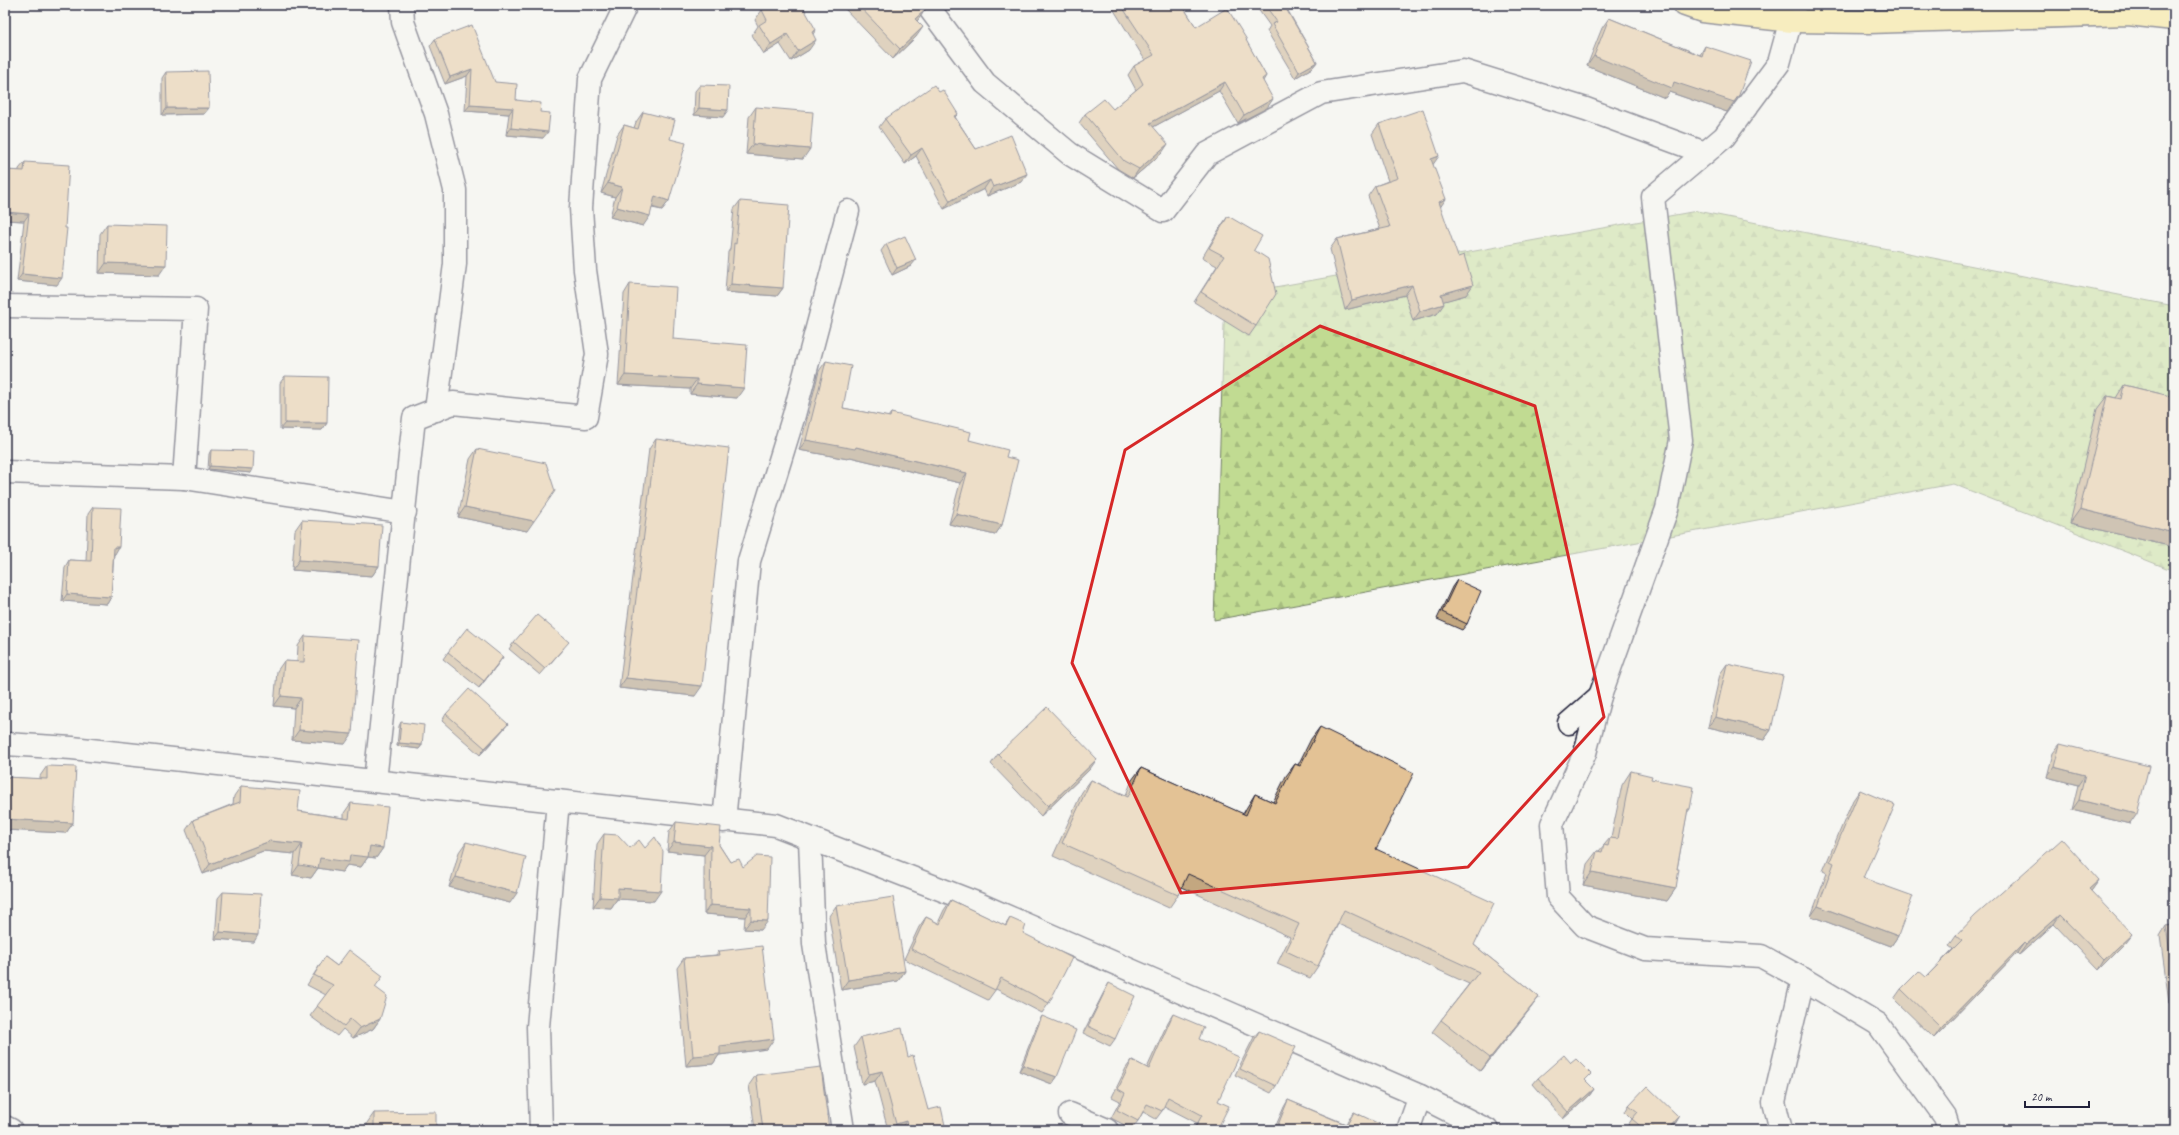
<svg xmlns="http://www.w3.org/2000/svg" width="2179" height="1135" viewBox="0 0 2179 1135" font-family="Caveat,sans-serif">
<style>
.forest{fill:url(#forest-firs);stroke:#727e66}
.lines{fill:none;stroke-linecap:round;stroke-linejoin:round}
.street-casing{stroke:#22223b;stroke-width:25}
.highway-casing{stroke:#22223b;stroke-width:25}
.street{stroke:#f6f6f2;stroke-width:22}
.highway{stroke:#f8e281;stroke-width:22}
.wall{fill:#c3a780;stroke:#22223b}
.shaded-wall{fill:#9f8868;stroke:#22223b}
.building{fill:#e3c295;stroke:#22223b}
.marked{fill:none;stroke:#d62828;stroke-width:3;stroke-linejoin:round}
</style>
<defs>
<pattern id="forest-firs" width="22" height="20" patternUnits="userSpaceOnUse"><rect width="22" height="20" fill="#c1db92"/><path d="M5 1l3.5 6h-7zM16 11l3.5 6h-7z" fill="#a6bc7f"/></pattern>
</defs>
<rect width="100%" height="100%" fill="#f6f6f2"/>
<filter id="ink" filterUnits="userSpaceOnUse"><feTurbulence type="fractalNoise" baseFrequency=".025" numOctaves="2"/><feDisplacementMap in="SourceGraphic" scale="8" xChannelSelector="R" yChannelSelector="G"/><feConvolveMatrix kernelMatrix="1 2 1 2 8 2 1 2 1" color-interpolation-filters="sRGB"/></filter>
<g filter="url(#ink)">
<path class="forest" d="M1697 211 2174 306V571L1953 484 1214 620 1225 296Z"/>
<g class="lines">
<g class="street-casing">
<g id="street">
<path d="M402 5 403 22 436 114 455 190V264L436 410"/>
<path d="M927 5 985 83 1070 154 1163 211 1207 154 1321 93 1463 71 1586 109 1705 153"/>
<path d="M1795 5 1779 63 1724 137 1653 197 1681 440 1667 509 1600 696 1585 753 1552 824 1558 897 1585 926 1645 949 1761 956 1803 979 1878 1024 1945 1117 1949 1130"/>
<path d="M5 306 196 309 184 478 5 472"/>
<path d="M184 478 405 512"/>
<path d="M1569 723 1600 696"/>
<path d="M5 744 72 748 776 825 981 905 1420 1096"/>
<path d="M375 781 414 418 453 403 586 417 597 354 585 270 581 208 590 79 626 5"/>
<path d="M724 821 749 561 794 415 848 211"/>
<path d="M810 839 814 944 843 1130"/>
<path d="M1070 1114 1107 1130"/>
<path d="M5 1127 11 1130"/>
<path d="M541 1130 538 1027 558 801"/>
<path d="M1408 1130 1420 1096 1487 1130"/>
<path d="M1781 1130 1774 1102 1803 979"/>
</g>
</g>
<g class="highway-casing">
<path id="highway" d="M1685 5 1702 11 1792 21 1869 22 2128 14 2174 19"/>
</g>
<use href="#street" class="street"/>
<use href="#highway" class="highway"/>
</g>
<g class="wall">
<path d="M847 5H920L925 10 917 21 916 37 893 59 844 8Z"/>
<path d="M1113 5H1182L1196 27 1247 40 1246 41 1266 76 1263 81 1267 108 1238 123 1219 91 1153 127 1162 153 1133 178 1118 169 1079 123 1085 114 1113 109 1136 90 1128 75 1134 66 1145 60 1112 7Z"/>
<path d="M1255 5H1292L1287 9 1317 62 1312 68 1295 78 1267 31 1270 26Z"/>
<path d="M762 10 816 30 813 34 809 50 791 61 780 44 764 54 752 35 758 26 755 20Z"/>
<path d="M1609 18 1700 55 1705 46 1727 112 1669 92 1665 98 1587 66 1602 28Z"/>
<path d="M435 39 495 82 516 100 540 112 543 138 506 135 509 114 465 111 467 76 445 84 430 46Z"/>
<path d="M166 72 204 114 162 115V78Z"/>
<path d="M700 85 723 117 694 115 695 91Z"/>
<path d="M939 92 958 114 955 117 976 149 1021 182 987 196 984 189 944 209 916 156 905 164 879 127 885 119Z"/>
<path d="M756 107 803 159 746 154 749 117Z"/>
<path d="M643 112 670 139 669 201 662 210 652 208 643 226 610 217 615 197 601 193 617 135 624 125 634 128 636 122Z"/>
<path d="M1379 124 1433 165 1440 207 1466 295 1443 301 1437 314 1413 321 1405 295 1345 310 1330 249 1337 239 1380 229 1368 196 1375 186 1388 181 1372 134Z"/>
<path d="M25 162 57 285 17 281 24 221 5 220V170L19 171V169Z"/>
<path d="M740 201 783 288 777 296 725 292 728 252 730 249 734 209Z"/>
<path d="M1228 216 1256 326 1249 336 1194 302 1217 266 1202 258 1221 226Z"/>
<path d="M107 224 159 275 99 273 100 234Z"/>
<path d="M886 244 911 266 892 275 881 251Z"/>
<path d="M630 284 673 339 737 398 690 394V389L618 385 624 294Z"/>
<path d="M826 361 843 408 888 417 891 413 969 440 1006 457 1002 525 995 535 949 524 960 483 850 457 848 459 799 450 819 371Z"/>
<path d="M285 376 327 423 322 430 280 429V383Z"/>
<path d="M2124 385 2174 397V547L2070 523 2097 409 2107 396 2116 398Z"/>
<path d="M656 439 695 696 619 688 649 449Z"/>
<path d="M477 449 527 531 458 517 470 459Z"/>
<path d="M211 450 251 473 208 469 209 454Z"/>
<path d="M93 507 115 554H114L111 597 107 604 62 601 65 567 69 560 86 561 88 514Z"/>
<path d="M302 520 379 566 372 576 292 570 295 530Z"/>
<path d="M1457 580 1467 624 1462 630 1437 619 1452 587Z"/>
<path d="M305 636 345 744 292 740 294 708 274 706 277 671 284 661 297 662 298 646Z"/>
<path d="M514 642 564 648 540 675 509 649Z"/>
<path d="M448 652 498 664 479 688 443 659Z"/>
<path d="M1727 664 1771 730 1764 740 1708 727 1720 674Z"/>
<path d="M446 714 503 730 480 755 442 721Z"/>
<path d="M401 722 422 745 419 749 397 746 399 726Z"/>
<path d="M1320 727 1376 849 1474 945 1539 997 1530 1009 1481 1071 1432 1032 1441 1020 1469 984 1338 924 1318 966 1310 978 1277 964 1290 937 1182 887 1178 895 1169 908 1053 856 1082 792 1091 780 1126 795 1132 780 1141 768 1243 814 1247 807 1255 794 1273 802 1286 776 1295 764 1298 765 1311 739Z"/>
<path d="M2060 744 2130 824 2072 810 2078 785 2047 777 2053 753Z"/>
<path d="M998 754 1090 769 1041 816 991 764Z"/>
<path d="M47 766 73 823 66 833 5 830V777L40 779V776Z"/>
<path d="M1631 771 1651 779 1690 809 1687 813 1677 869 1676 888 1667 901 1583 885 1587 864 1597 851H1599L1610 838H1611L1622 785Z"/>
<path d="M241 786 298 811 344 818V813L351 803 383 848 376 858 368 857 361 867 347 865 342 872 318 868 311 878 292 875 295 854 263 851 203 874 186 830 193 820 233 804 234 796Z"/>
<path d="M1860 790 1863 878 1898 936 1891 946 1811 916 1827 873 1823 871 1853 800Z"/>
<path d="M676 822 719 845 730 862 761 930 744 929 745 917 704 914V855L667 851 669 832Z"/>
<path d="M604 834 630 848H645L654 901 617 899 611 908 593 907 597 844Z"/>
<path d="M466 842 510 903 449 887 459 852Z"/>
<path d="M2099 880 2091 891 2125 943 2098 970 2054 924 2019 955 2017 953 1934 1038 1894 999 1901 989 1926 977 1953 949 1949 946 1956 936Z"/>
<path d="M223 892 254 942 215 939 218 898Z"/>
<path d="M951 900 1005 926 1010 918 1023 933 1049 1003 1042 1013 996 989 988 1000 904 959 919 927 926 917 938 923 944 910Z"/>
<path d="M836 906 905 971 898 981 841 990 829 916Z"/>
<path d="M2174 925V1002H2169L2160 936 2166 926Z"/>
<path d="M719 951 767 1049 719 1055 713 1064 686 1066 677 968 684 958 716 955Z"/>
<path d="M325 957 337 966 375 987 380 1019 373 1029 353 1038 343 1029 337 1036 310 1016 326 995 307 985Z"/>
<path d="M1109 983 1115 1039 1110 1046 1083 1033 1105 990Z"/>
<path d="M1173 1014 1199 1039 1218 1101 1217 1130H1193L1197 1123 1164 1106 1162 1111 1156 1119 1143 1112 1138 1121 1132 1129 1111 1118 1120 1101 1112 1097 1126 1068 1132 1060 1147 1068 1168 1022Z"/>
<path d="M1042 1016 1057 1077 1052 1084 1019 1071 1038 1023Z"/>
<path d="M1259 1031 1276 1086 1271 1093 1235 1075 1254 1037Z"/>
<path d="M861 1037 908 1057 928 1110 946 1130H888L875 1081 862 1084 854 1047Z"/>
<path d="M756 1075 829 1130H755L749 1085Z"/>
<path d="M1538 1078 1586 1081 1594 1089 1589 1096 1563 1119 1533 1084Z"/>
<path d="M1288 1100 1346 1124 1349 1118 1354 1112 1389 1130H1274L1284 1107Z"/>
<path d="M1629 1105 1679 1117 1675 1124 1669 1130H1633L1628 1125 1632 1119 1625 1112Z"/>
<path d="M374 1113 436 1130H367V1123Z"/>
</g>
<g class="shaded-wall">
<path d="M1287 5H1292L1281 13 1285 7Z"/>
<path d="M925 10 918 20 908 29 915 19Z"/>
<path d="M923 27 916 37 893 59 900 49Z"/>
<path d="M787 34 780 44 764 54 771 44Z"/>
<path d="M816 40 809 50 791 61 798 51Z"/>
<path d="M1594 56 1674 82 1739 95 1727 112 1669 92 1665 98 1587 66Z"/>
<path d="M1317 62 1312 68 1295 78 1299 72Z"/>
<path d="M472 69 467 76 445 84 450 77Z"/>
<path d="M1225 82 1219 91 1144 132 1150 123Z"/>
<path d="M1273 99 1267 108 1238 123 1244 115Z"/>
<path d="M470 105 513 108 509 114 465 111Z"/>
<path d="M167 108H209L204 114 162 115Z"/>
<path d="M699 108 728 110 723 117 694 115Z"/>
<path d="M511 128 548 132 543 138 506 135Z"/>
<path d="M753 144 810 149 803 159 746 154Z"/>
<path d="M1168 144 1162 153 1133 178 1139 169Z"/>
<path d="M922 148 916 156 905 164 911 155Z"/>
<path d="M1439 156 1432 166 1431 159Z"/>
<path d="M1027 174 1021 182 987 196 993 187Z"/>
<path d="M990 180 984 189 944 209 950 201Z"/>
<path d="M608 183 622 187 615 197 601 193Z"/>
<path d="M655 196 669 201 662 210 648 206Z"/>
<path d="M1446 199 1439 209V202Z"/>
<path d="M617 207 650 216 643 226 610 217Z"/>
<path d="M5 212 29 214 24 221 5 220Z"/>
<path d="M916 260 911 266 892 275 897 268Z"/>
<path d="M106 263 166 265 159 275 99 273Z"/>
<path d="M22 274 62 278 57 285 17 281Z"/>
<path d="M731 284 783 288 777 296 725 292Z"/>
<path d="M1412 285 1405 295 1345 310 1352 300Z"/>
<path d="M1473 285 1466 295 1434 304 1441 294Z"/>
<path d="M1444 304 1437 314 1413 321 1420 311Z"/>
<path d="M625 375 697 379 690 389 618 385Z"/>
<path d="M697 384 744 388 737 398 690 394Z"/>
<path d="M285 423H327L322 430 280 429Z"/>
<path d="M806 440 856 447 967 473 960 483 850 457 848 459 799 450Z"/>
<path d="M210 466 253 469 251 473 208 469Z"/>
<path d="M465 507 534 521 527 531 458 517Z"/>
<path d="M2080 509 2174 532V547L2070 523Z"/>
<path d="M956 514 1002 525 995 535 949 524Z"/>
<path d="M114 547H119L115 554H109Z"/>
<path d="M299 560 379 566 372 576 292 570Z"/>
<path d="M67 594 111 597 107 604 62 601Z"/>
<path d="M503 657 498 664 479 688 484 681Z"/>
<path d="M626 678 702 686 695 696 619 688Z"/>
<path d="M281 696 301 698 294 708 274 706Z"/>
<path d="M1715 717 1771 730 1764 740 1708 727Z"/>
<path d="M508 724 503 730 480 755 485 748Z"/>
<path d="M299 730 352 734 345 744 292 740Z"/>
<path d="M399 743 422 745 419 749 397 746Z"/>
<path d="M1097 759 1090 769 1041 816 1048 806Z"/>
<path d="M2054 767 2085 775 2078 785 2047 777Z"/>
<path d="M2079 800 2137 814 2130 824 2072 810Z"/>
<path d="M5 819 73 823 66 833 5 830Z"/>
<path d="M270 841 302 844 295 854 263 851 203 874 210 864Z"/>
<path d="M674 842 711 846 704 855 667 851Z"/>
<path d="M370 846 383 848 376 858 368 857 361 867 347 865 342 872 318 868 311 878 292 875 299 865 320 858 350 855Z"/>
<path d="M1592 872 1676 888 1667 901 1583 885Z"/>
<path d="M456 877 517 893 510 903 449 887Z"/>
<path d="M2099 880 2092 890 2082 899 2089 889Z"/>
<path d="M618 888 661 891 654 901 617 899 611 908 593 907 600 897Z"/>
<path d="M710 905 751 908 745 917 704 914Z"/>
<path d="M1818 906 1898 936 1891 946 1811 916Z"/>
<path d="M2060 915 2054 924 2019 955 2026 945Z"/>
<path d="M751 920 768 921 761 930 744 929Z"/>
<path d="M220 932 258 935 254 942 215 939Z"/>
<path d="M2132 934 2125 943 2098 970 2104 960Z"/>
<path d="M2024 943 2017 953 1934 1038 1941 1028Z"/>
<path d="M905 971 898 981 841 990 848 980Z"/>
<path d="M2174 995V1002H2169Z"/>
<path d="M1539 997 1530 1009 1481 1071 1490 1058Z"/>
<path d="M380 1019 373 1029 353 1038 360 1028Z"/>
<path d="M774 1039 767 1049 719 1055 713 1064 686 1066 693 1056 720 1046Z"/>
<path d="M1023 1065 1057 1077 1052 1084 1019 1071Z"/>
<path d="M882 1071 875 1081 862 1084 869 1074Z"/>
<path d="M1594 1089 1589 1096 1563 1119 1568 1112Z"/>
<path d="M1679 1117 1675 1124 1669 1130H1667Z"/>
<path d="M906 1121 900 1130H892L896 1124Z"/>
</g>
<g class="building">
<path d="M769 5H802L816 30 812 32 816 40 798 51 787 34 771 44 759 25 767 20 762 10Z"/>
<path d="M858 5H920L925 10 915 19 923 27 900 49Z"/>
<path d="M1121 5H1182L1196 27 1227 8 1247 40H1246L1266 76 1262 79 1273 99 1244 115 1225 82 1150 123 1168 144 1139 169 1124 161 1085 114 1104 99 1113 109 1143 84 1134 66 1154 55Z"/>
<path d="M1265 5H1287L1285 7 1317 62 1299 72 1272 24 1277 22Z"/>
<path d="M1609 18 1702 56 1705 46 1751 61 1739 95 1734 102 1674 82 1672 88 1594 56Z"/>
<path d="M472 25 495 82 517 84 516 100 541 103 540 112 550 113 548 132 511 128 513 108 470 105 472 69 450 77 435 39Z"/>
<path d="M208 71 209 108H167L166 72Z"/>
<path d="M700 85 729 86 728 110 699 108Z"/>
<path d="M934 85 939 92 943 90 958 114 954 116 976 149 1011 135 1027 174 993 187 990 180 950 201 922 148 911 155 885 119Z"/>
<path d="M756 107 813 112 810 149 753 144Z"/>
<path d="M1423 109 1439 156 1431 159 1446 199 1439 202 1458 257 1464 255 1473 285 1441 294 1444 304 1420 311 1412 285 1352 300 1337 239 1390 227 1375 186 1398 178 1379 124Z"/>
<path d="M643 112 675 120 670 139 686 143 669 201 655 196 650 216 617 207 622 187 608 183 624 125 638 129Z"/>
<path d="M25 162 69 165 65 228H67L62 278 22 274 29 214 5 212V170L24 171Z"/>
<path d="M740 201 789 205 783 288 731 284 734 243 736 244Z"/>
<path d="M1228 216 1262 236 1254 250 1268 259 1276 294 1256 326 1201 292 1224 256 1209 248Z"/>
<path d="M107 224 167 226 166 265 106 263Z"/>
<path d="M905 236 916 260 897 268 886 244Z"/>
<path d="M630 284 676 287 673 339 747 345 744 388 697 384V379L625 375Z"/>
<path d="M826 361 851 366 843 408 890 417 891 413 971 432 969 440 1008 450 1006 457 1018 460 1002 525 956 514 967 473 856 447 855 449 806 440Z"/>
<path d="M285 376 328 377 327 423H285Z"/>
<path d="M2124 385 2174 397V532L2080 509 2107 396 2121 399Z"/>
<path d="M656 439 729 448 702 686 626 678Z"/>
<path d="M477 449 546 463 555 491 534 521 465 507Z"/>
<path d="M211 450 254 451 253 469 210 466Z"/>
<path d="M93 507 121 508 119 547H114L111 597 67 594 69 560 91 561Z"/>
<path d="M302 520 382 525 379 566 299 560Z"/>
<path d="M1457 580 1481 591 1467 624 1442 612Z"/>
<path d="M537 615 569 642 545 669 514 642Z"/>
<path d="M467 628 503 657 484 681 448 652Z"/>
<path d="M305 636 359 640 352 734 299 730 301 698 281 696 284 661 304 662Z"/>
<path d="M1727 664 1783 676 1771 730 1715 717Z"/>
<path d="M469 689 508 724 485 748 446 714Z"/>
<path d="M1047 707 1097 759 1048 806 998 754Z"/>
<path d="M401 722 424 725 422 745 399 743Z"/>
<path d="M1320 727 1414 773 1376 849 1494 903 1474 945 1539 997 1490 1058 1441 1020 1479 972 1344 910 1318 966 1286 951 1299 924 1188 874 1178 895 1062 843 1091 780 1128 797 1141 768 1246 815 1255 794 1275 803 1295 764 1300 766Z"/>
<path d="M2060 744 2149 766 2137 814 2079 800 2085 775 2054 767Z"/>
<path d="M47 766 76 767 73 823 5 819V777L47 779Z"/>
<path d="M1631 771 1652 776 1651 779 1694 787 1690 809H1688L1677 869H1679L1676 888 1592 872 1597 851 1602 852 1604 845 1608 846 1610 838 1618 839Z"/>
<path d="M241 786 300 791 298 811 349 819 351 803 388 807 383 848 370 846 368 857 350 855 349 862 320 858 318 868 299 865 302 844 270 841 210 864 193 820 240 802Z"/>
<path d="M1860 790 1895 805 1863 878 1913 896 1898 936 1818 906 1834 863 1830 861Z"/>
<path d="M676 822 721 827 719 845 730 862 739 859 743 867 757 856 770 857 768 921 751 920V908L710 905 711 846 674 842Z"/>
<path d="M604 834 618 835 630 848 639 840 645 848 655 837 663 851 661 891 618 888V898L600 897Z"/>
<path d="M2062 839 2099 880 2089 889 2132 934 2104 960 2060 915 2026 945 2024 943 1941 1028 1901 989 1919 971 1926 977 1962 941 1956 936 1975 916Z"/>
<path d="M466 842 526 857 517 893 456 877Z"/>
<path d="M223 892 261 894 258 935 220 932Z"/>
<path d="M893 897 905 971 848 980 836 906Z"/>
<path d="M951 900 1006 926 1010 918 1026 925 1023 933 1072 958 1049 1003 1001 978 995 990 911 949 926 917 940 924Z"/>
<path d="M2174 925V981L2166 926Z"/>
<path d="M762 946 774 1039 720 1046V1054L693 1056 684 958 720 955 719 951Z"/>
<path d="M349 950 383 976 375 987 387 996 380 1019 360 1028 350 1019 344 1026 317 1006 333 985 314 975 325 957 337 966Z"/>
<path d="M1109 983 1135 996 1115 1039 1088 1026Z"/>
<path d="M1173 1014 1204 1027 1199 1039 1239 1057 1218 1101 1229 1106 1217 1130H1194L1202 1115 1168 1097 1162 1111 1147 1104 1138 1121 1117 1110 1125 1093 1118 1089 1132 1060 1149 1069Z"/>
<path d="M1042 1016 1076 1030 1057 1077 1023 1065Z"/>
<path d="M902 1028 908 1057 913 1055 928 1110 941 1107 946 1130H908L906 1121 896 1124 882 1071 869 1074 861 1037Z"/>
<path d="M1259 1031 1296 1047 1276 1086 1240 1069Z"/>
<path d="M1564 1055 1571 1063 1576 1059 1591 1074 1585 1080 1594 1089 1568 1112 1538 1078Z"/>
<path d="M821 1067 829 1130H763L756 1075Z"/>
<path d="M1647 1086 1679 1117 1667 1130H1656L1653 1127 1650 1130H1645L1632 1119 1638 1112 1629 1105Z"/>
<path d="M1288 1100 1347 1125 1354 1112 1390 1129 1389 1130H1276Z"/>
<path d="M436 1112V1130H374V1113Z"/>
<path d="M1009 1128V1130H972V1129Z"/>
</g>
</g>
<path d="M0 0H2179V1135H0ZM1320 326 1535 406 1604 717 1468 867 1181 893 1072 663 1125 450Z" fill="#f6f6f2" fill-opacity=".55" fill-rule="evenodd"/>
<path class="marked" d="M1320 326 1535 406 1604 717 1468 867 1181 893 1072 663 1125 450Z"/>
<rect width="2179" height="1135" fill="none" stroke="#f6f6f2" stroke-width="20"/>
<rect x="10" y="10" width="2159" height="1115" fill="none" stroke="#22223b" stroke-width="1.5" filter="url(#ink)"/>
<path d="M2025 1101v6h64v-6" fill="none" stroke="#22223b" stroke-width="2"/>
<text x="2031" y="1101" font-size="12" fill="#22223b" stroke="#f6f6f2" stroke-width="3" paint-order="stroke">20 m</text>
</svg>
